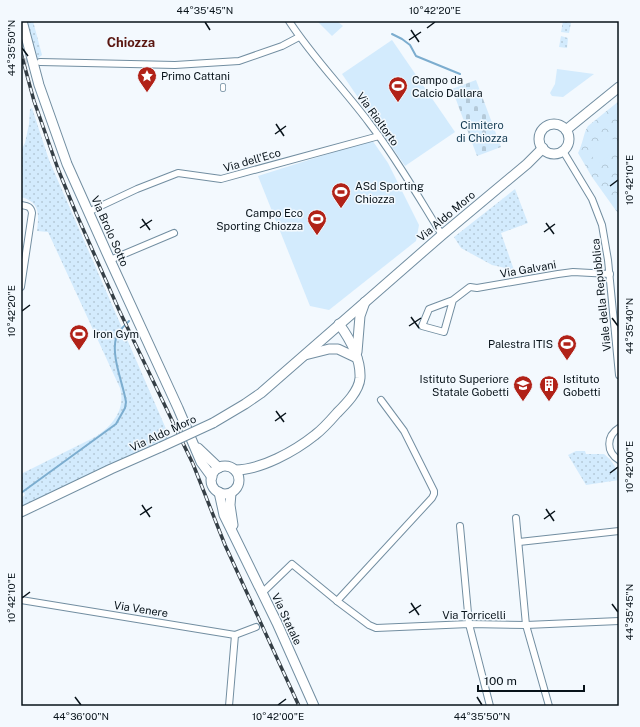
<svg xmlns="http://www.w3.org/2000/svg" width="640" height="727" viewBox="0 0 640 727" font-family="'Public Sans',sans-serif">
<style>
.grass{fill:url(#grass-dots)}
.cemetery{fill:url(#cemetery-stones)}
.park{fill:url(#park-crowns)}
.garden{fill:#d3ebfd}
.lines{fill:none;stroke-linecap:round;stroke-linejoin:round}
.stream{stroke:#7cadcf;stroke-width:2}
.minor-tunnel{stroke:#d0d6dc;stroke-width:6;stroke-dasharray:6 3;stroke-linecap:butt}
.pedestrian-casing{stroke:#728ea1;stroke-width:6}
.minor-casing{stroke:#728ea1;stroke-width:8}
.secondary-casing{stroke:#728ea1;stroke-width:11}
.pedestrian{stroke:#fff;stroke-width:4.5}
.minor{stroke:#fff;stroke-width:6}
.secondary{stroke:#fff;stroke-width:9}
.rail-casing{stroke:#353f46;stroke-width:3.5}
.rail{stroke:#f3f9fe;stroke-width:2;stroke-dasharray:6;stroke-linecap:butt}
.secondary-bridge-casing{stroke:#728ea1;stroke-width:11;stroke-linecap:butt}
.secondary-bridge{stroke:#fff;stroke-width:9}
.ticks{fill:none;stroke:#08131a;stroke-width:1.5}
.labels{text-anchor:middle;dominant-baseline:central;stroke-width:3;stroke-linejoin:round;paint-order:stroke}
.poi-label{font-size:11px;fill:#08131a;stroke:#f3f9fe;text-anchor:start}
.street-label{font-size:11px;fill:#08131a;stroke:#f3f9fe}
.park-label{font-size:11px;fill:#113951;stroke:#f3f9fe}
.quarter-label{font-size:13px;font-weight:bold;fill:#5a1610;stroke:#f3f9fe}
.neatline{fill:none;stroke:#08131a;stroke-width:1.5}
.ticks-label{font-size:10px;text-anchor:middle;fill:#08131a}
</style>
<defs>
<pattern id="grass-dots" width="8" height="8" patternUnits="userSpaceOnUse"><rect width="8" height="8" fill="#d3ebfd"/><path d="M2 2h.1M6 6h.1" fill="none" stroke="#b4c9d8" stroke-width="1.8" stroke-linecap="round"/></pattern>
<pattern id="cemetery-stones" width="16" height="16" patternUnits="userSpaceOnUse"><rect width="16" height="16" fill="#d3ebfd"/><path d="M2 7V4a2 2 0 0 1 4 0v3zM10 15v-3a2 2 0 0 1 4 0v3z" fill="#b4c9d8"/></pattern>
<pattern id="park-crowns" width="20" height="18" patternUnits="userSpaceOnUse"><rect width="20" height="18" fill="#d3ebfd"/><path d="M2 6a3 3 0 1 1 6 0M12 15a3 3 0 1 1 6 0" fill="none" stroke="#b4c9d8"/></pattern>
</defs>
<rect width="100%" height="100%" fill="#f3f9fe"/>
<g class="grass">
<path d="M25 21H33L42 55 37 59Z"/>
<path d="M563 21 571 23 569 33 561 32Z"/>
<path d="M561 36 568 38 567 48 559 47Z"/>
<path d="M32 108 49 160 170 438 21 507V498L25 495 21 487V474L95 437C112 426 126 410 120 388L48 232 37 231C39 214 40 202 21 197V150L25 143 29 124 30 109Z"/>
<path d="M515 189 528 223 501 233 514 270 492 265 461 248 454 237Z"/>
<path d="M576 451H585L586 454H604C612 460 618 469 619 480L586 485 568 455Z"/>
</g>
<path class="cemetery" d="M476 80 501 147 477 156 452 89Z"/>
<path class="park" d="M619 101V211L617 212 592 177 578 153C583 144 583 134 588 126Z"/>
<g class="garden">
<path d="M317 21H337L343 26 332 36Z"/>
<path d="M392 40 455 132 405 166 342 74Z"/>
<path d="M557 69 594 74 563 97 552 96 550 93 555 84Z"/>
<path d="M610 135 619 149 597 164 588 150Z"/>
<path d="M372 140 388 163 419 225 416 241 329 310 310 306 258 176Z"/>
</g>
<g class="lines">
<g class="stream">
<path d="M392 34 402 39 410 45 416 56 460 74"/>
<path d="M21 493 116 424 125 408 126 402C123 383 111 357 116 338 118 331 124 326 129 321"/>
</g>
<path class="minor-tunnel" d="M21 61 35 62"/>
<g class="pedestrian-casing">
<path id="pedestrian" d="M223 86V89"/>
</g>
<g class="minor-casing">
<g id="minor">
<path d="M289 21C313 58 344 89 370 124 397 159 419 198 442 235"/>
<path d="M40 62 175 65 239 61 282 46 299 37"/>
<path d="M563 151 592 199 602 225 608 260 619 375"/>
<path d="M21 205C27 206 31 206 32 213L21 287"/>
<path d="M88 212 137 189 178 173 221 179 379 136"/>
<path d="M110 260 174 233"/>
<path d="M453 300 444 332 422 326 429 309 453 300 470 287 477 288 558 274 573 272 610 274"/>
<path d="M619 428C606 436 606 452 619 460"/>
<path d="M516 518 526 625 549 706"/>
<path d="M460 526 469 624 490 706"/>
<path d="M519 542 619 531"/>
<path d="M262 593 292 564 337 601 369 625 376 628 469 624 526 625 619 621"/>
<path d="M21 600 235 635 256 627"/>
<path d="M337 601 432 498 434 494V491L404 431 381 400"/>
<path d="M229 706 235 635"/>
</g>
</g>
<g class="secondary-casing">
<g id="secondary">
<path d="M22 21 39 85 67 164 110 260 178 408 201 462 212 477"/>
<circle cx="554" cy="139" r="15"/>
<path d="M566 130 619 87"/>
<path d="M357 352 360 316 365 302"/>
<path d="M305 355 329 349H338L357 358"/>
<path d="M213 423 245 404 261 393 442 235 527 164 543 148"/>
<path d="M198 448 219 468"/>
<circle cx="225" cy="480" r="14"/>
<path d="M235 470C261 470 295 451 315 435 323 429 330 421 337 413 346 404 359 391 360 378 361 358 350 339 339 324"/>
<path d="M219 492 224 515 277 623 314 706"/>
<path d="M231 493 230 505 233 525"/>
<path d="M21 512 111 469 161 447"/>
</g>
</g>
<use href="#pedestrian" class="pedestrian"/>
<use href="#minor" class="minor"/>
<use href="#secondary" class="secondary"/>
<g class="rail-casing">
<path id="rail" d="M21 53 34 101 58 169 76 213 119 310 193 464 225 545 299 706"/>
</g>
<use href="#rail" class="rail"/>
<g class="secondary-bridge-casing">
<path id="secondary-bridge" d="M161 447 213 423"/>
</g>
<use href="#secondary-bridge" class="secondary-bridge"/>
</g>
<path class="ticks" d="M205 22 210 30M427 28 435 22M411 30 419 42M409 40 421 32M22 48 28 56M276 124 284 136M275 134 286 126M610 186 618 180M142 219 150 230M546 223 554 234M140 228 152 220M544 232 555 224M22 311 30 305M411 317 419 328M612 318 618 326M409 326 421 318M276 411 284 422M275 421 286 413M610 473 618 467M142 505 150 517M546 509 554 521M140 515 152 507M544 519 555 511M22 598 30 592M411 603 419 615M612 604 618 612M409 613 421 605M75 697 81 705M477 697 482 705M278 705 286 699"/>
<defs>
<g id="sight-pin" transform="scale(1)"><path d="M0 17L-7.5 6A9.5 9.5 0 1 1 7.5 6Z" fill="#b12218" stroke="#f3f9fe"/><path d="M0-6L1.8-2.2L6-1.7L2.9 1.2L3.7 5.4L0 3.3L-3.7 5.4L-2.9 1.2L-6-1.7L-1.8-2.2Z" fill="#fff"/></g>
<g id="stadium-pin" transform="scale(1)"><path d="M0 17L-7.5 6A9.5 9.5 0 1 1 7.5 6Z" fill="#b12218" stroke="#f3f9fe"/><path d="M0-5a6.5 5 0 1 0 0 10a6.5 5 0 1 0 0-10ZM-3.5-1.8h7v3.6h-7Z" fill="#fff"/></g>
<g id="school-pin" transform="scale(1)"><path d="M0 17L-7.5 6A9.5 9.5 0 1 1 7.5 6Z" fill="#b12218" stroke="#f3f9fe"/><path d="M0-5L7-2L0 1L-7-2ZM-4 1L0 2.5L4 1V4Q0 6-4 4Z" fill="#fff"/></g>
<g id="building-pin" transform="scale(1)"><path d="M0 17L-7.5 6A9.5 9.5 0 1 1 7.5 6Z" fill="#b12218" stroke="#f3f9fe"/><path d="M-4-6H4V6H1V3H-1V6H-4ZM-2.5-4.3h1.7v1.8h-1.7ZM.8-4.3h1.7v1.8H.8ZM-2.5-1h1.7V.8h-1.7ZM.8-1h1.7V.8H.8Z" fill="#fff"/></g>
</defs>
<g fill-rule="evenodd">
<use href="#sight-pin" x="147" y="76"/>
<use href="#stadium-pin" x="398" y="86"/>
<use href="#stadium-pin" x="341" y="192"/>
<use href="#stadium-pin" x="317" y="219"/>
<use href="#stadium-pin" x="79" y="334"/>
<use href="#stadium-pin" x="567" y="344"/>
<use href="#school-pin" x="523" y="385"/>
<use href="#building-pin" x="549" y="385"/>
</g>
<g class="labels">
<g class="poi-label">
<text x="161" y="76">Primo Cattani</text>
<text x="412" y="80">Campo da<tspan x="412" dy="13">Calcio Dallara</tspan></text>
<text x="355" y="186">ASd Sporting<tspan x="355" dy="13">Chiozza</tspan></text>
<text x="303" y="213" text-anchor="end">Campo Eco<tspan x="303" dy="13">Sporting Chiozza</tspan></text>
<text x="93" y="334">Iron Gym</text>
<text x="553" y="344" text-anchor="end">Palestra ITIS</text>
<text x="509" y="379" text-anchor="end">Istituto Superiore<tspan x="509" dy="13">Statale Gobetti</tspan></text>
<text x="563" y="379">Istituto<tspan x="563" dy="13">Gobetti</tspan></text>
</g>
<g class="street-label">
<text transform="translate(378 119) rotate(54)">Via Rioltorto</text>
<text transform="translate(252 160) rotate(-16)">Via dell'Eco</text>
<text transform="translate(446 216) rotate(-40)">Via Aldo Moro</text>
<text transform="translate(110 231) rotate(66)">Via Brolo Sotto</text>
<text transform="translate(528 269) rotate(-10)">Via Galvani</text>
<text transform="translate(601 295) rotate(-96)">Viale della Repubblica</text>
<text transform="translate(163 433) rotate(-25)">Via Aldo Moro</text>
<text transform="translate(141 609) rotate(9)">Via Venere</text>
<text x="474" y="615">Via Torricelli</text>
<text transform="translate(287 619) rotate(65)">Via Statale</text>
</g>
<g class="park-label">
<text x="482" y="125">Cimitero<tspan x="482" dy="13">di Chiozza</tspan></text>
</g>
<g class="quarter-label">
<text x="131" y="42">Chiozza</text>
</g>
</g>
<rect width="640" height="727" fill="none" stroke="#f3f9fe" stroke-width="44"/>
<path d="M478 685v6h106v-6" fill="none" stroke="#08131a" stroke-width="2"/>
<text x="484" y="685" font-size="12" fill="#08131a" stroke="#f3f9fe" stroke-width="3" paint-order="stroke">100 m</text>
<rect x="22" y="22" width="596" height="683" class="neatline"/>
<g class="ticks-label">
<text x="205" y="14">44°35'45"N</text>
<text x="435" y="14">10°42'20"E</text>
<text transform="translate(11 48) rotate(-90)" y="4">44°35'50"N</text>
<text transform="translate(629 180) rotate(-90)" y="4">10°42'10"E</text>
<text transform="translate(11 311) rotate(-90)" y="4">10°42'20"E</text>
<text transform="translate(629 326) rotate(-90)" y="4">44°35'40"N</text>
<text transform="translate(629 467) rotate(-90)" y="4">10°42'00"E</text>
<text transform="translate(11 598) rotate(-90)" y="4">10°42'10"E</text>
<text transform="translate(629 612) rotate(-90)" y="4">44°35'45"N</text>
<text x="81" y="720">44°36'00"N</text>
<text x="278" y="720">10°42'00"E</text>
<text x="482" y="720">44°35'50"N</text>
</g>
</svg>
